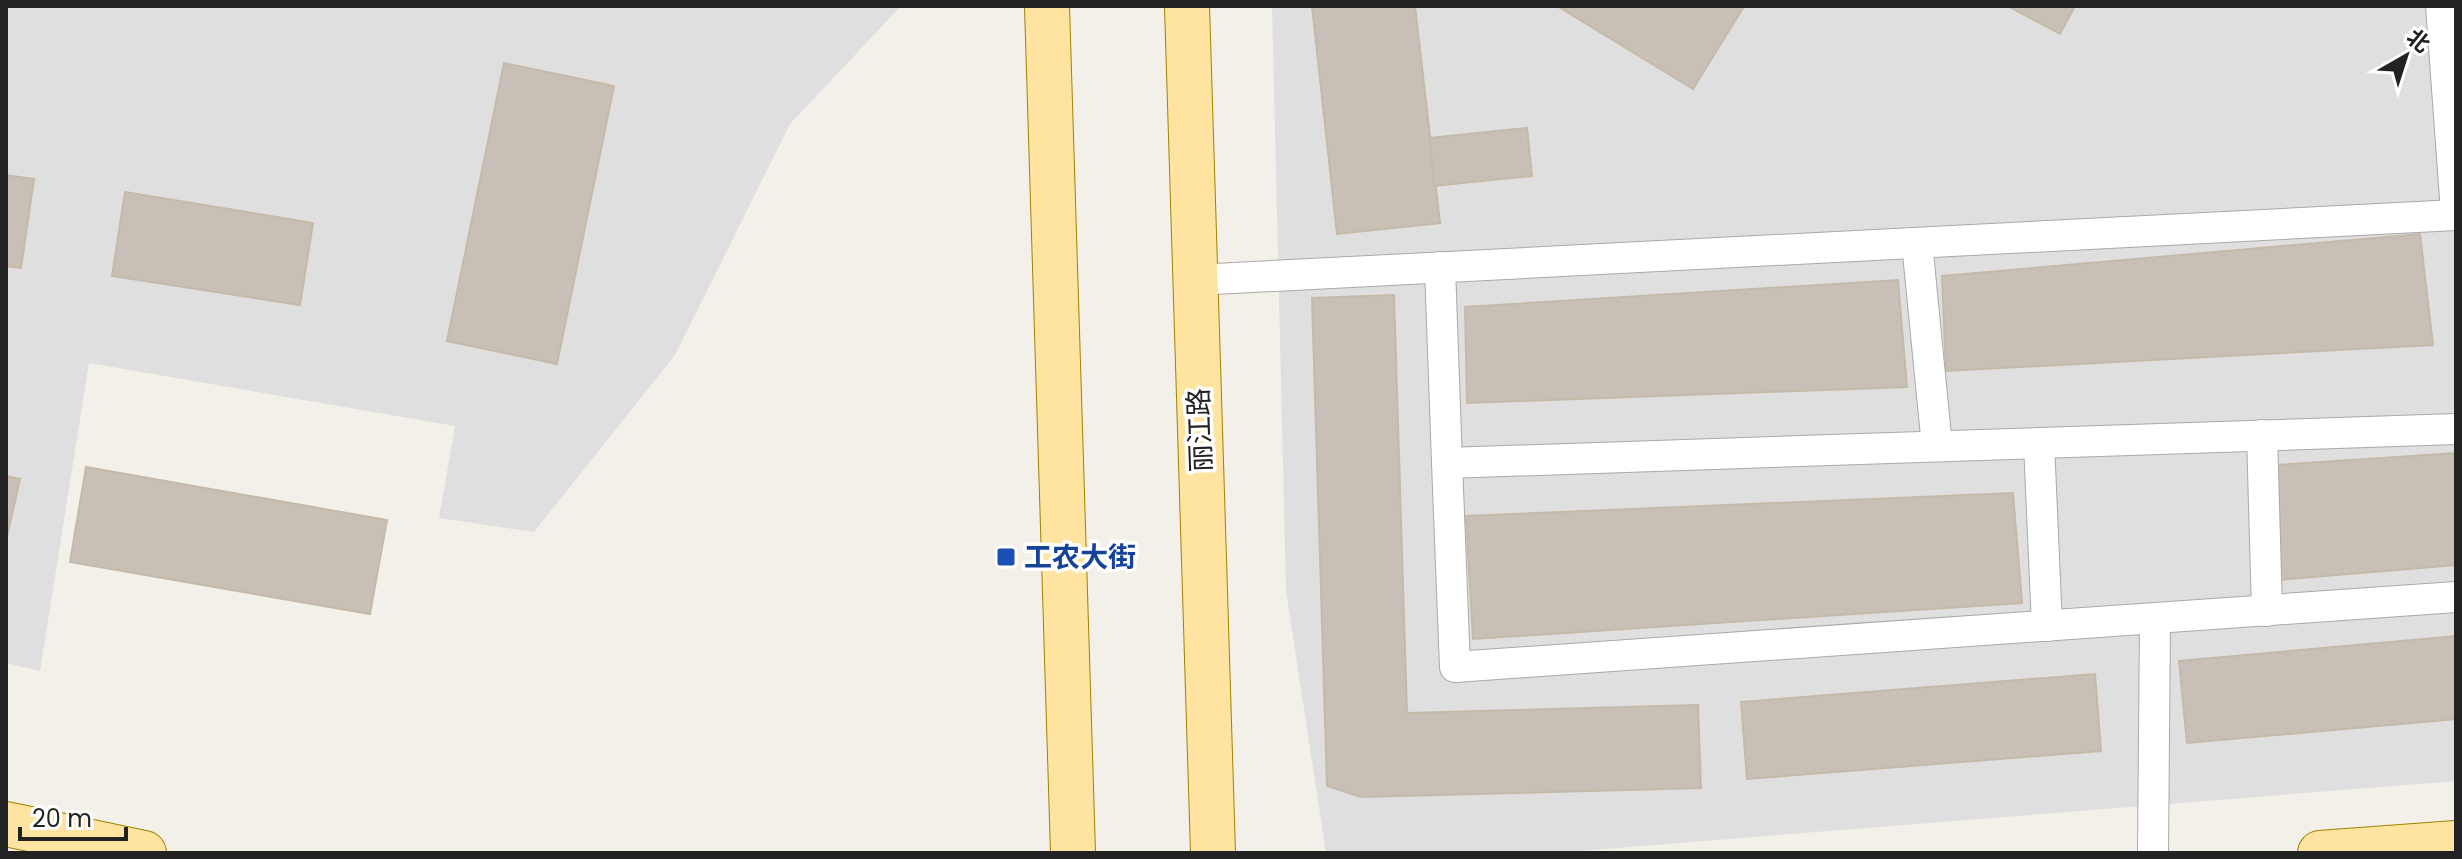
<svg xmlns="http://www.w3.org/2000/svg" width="2462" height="859" viewBox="0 0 2462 859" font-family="Poppins,'Noto Sans SC',sans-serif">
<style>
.residential{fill:#e0dfdf}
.building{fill:#c8c0b7;stroke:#c5baa9;stroke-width:2}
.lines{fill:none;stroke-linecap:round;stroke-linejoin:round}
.minor-casing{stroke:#a9a9a9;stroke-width:32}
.primary-casing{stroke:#a08200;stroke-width:46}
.minor{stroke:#fff;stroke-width:30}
.primary{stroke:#ffe4a1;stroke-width:44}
.transit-dot{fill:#1a4fb4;stroke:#fff;stroke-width:3}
.labels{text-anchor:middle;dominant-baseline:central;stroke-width:7;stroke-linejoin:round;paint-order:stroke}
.street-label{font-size:28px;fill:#222;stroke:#fff}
.transit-label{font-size:28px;font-weight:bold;fill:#164399;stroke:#fff;text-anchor:start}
</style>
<rect width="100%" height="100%" fill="#f2f0e8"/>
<g class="residential">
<path d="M6 6H901L790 124 675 355 534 532 439 518 455 426 89 363 40 671 6 663Z"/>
<path d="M1272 6H2456V781L1554 853H1326L1286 591Z"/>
</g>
<g class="building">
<path d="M1312 6H1415L1440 223 1337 234Z"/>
<path d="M1557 6H1740L1743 8 1693 89Z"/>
<path d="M2008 6H2075L2060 34Z"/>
<path d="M504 63 614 86 557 364 447 341Z"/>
<path d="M1527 128 1532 176 1434 186 1430 138Z"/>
<path d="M6 175 34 179 21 268 6 266Z"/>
<path d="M125 192 313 223 300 305 112 276Z"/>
<path d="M2420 234 2433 345 1946 371 1942 276Z"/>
<path d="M1898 280 1907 387 1467 403 1465 307Z"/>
<path d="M1394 295 1407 713 1698 705 1701 788 1361 797 1327 786 1312 298Z"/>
<path d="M2456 453V565L2278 580 2276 465Z"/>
<path d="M86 467 387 520 370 614 70 562Z"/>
<path d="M6 476 20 479 6 541Z"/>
<path d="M2013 493 2022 603 1473 639 1466 516Z"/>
<path d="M2456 636V719L2187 743 2179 661Z"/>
<path d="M2095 674 2101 751 1747 779 1741 702Z"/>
</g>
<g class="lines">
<g class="minor-casing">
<g id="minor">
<path d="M2441 6 2456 212"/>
<path d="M1917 243 1937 446"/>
<path d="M1440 267 1447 463 2456 429"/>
<path d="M1195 280 2456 215"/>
<path d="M2262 435 2267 611"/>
<path d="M2039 443 2047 626"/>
<path d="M1447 463 1455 667 2456 597"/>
<path d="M2153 853 2155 619"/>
</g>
</g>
<g class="primary-casing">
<g id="primary">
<path d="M1047 6 1073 853"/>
<path d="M1187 6 1213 853"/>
<path d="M6 824 144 853"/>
<path d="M2320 853 2456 843"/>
</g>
</g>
<use href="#minor" class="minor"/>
<use href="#primary" class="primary"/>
</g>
<rect class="transit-dot" x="996" y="547" width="20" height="20" rx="4"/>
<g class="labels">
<g class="street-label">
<text transform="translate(1200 430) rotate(-92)">丽江路</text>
</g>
<g class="transit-label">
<text x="1024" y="557">工农大街</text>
</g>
</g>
<rect width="2462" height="859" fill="none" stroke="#222222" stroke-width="16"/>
<g transform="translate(2406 56) rotate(39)" stroke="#ffffff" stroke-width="6" paint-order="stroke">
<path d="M0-6L14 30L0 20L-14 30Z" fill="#222222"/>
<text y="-12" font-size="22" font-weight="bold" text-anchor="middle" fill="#222222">北</text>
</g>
<path d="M20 827v12h106v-12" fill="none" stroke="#222222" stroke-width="4"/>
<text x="32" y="827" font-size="24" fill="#222222" stroke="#ffffff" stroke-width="6" paint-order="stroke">20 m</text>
</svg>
